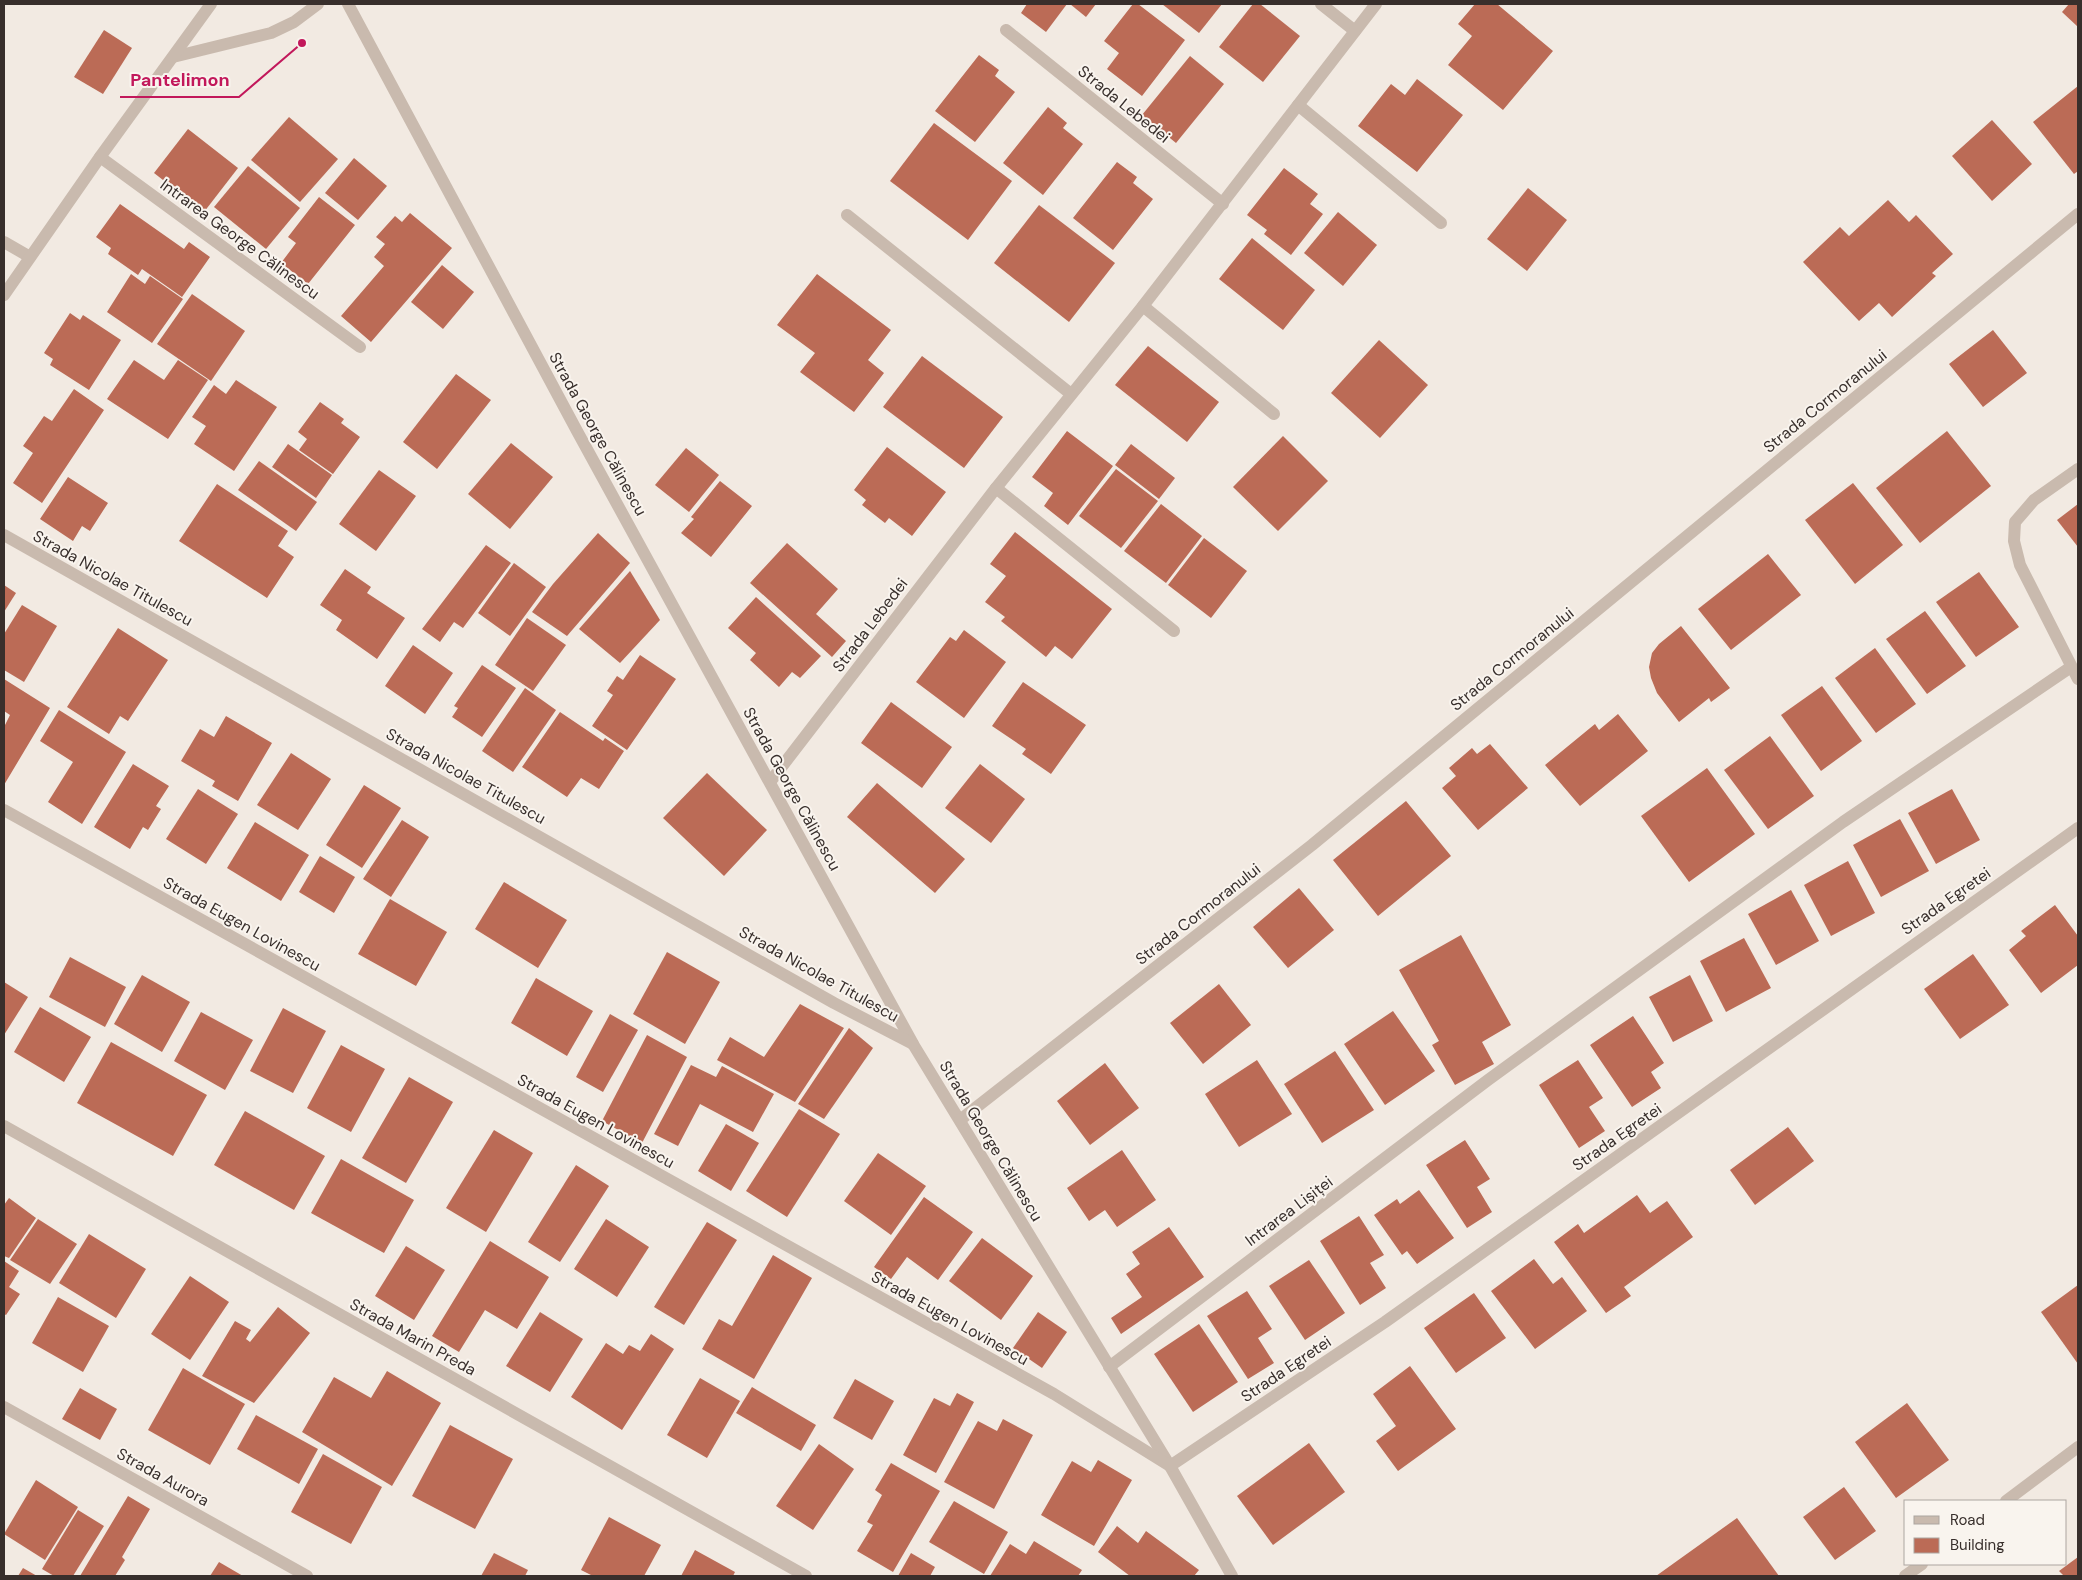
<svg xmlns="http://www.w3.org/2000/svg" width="2082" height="1580" viewBox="0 0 2082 1580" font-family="'DM Sans',sans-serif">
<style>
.building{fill:#bb6b56}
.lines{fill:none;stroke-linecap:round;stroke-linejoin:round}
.minor{stroke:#c9baae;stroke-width:12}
.labels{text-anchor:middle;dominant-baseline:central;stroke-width:4;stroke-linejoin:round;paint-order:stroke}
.street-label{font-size:16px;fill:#382f2c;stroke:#f9f4ee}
.leader{fill:none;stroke:#c2185b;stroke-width:2}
.callout-dot{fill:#c2185b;stroke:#f9f4ee;stroke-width:2}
.callout-label{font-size:18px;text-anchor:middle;font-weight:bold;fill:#c2185b;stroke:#f9f4ee;stroke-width:4;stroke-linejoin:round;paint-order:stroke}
</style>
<rect width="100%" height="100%" fill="#f2eae2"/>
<g class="building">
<path d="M1027 4H1067L1046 32 1021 13Z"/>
<path d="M1070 4H1096L1086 17Z"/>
<path d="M1133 4H1138L1185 40 1142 96 1107 69 1119 53 1104 41Z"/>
<path d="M1162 4H1222L1199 33Z"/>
<path d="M1253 4H1260L1300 36 1263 82 1219 47Z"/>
<path d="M1475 4H1497L1553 51 1503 110 1448 65 1472 36 1458 24Z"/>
<path d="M2069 4H2078V27L2062 12Z"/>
<path d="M104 30 132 48 103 94 74 77Z"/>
<path d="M979 55 999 70 995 76 1015 92 975 142 935 111Z"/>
<path d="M1190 56 1224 84 1176 143 1142 115Z"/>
<path d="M1417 79 1463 115 1417 172 1358 126 1391 84 1405 95Z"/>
<path d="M2078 86V171L2074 174 2033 122Z"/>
<path d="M1048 107 1067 123 1063 128 1083 144 1043 195 1003 163Z"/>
<path d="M289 117 338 159 300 202 251 160Z"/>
<path d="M1992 120 2032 164 1992 201 1952 156Z"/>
<path d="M934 123 1012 181 968 240 890 181Z"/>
<path d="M188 129 238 168 204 212 154 173Z"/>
<path d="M354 158 387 186 358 220 325 193Z"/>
<path d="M1117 162 1137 177 1133 183 1153 199 1113 250 1073 218Z"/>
<path d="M248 166 300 208 266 249 214 207Z"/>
<path d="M1284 168 1318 194 1310 204 1323 214 1291 255 1264 234 1267 230 1247 215Z"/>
<path d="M1528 188 1567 220 1527 271 1487 239Z"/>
<path d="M319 197 355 225 308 284 281 263 296 243 288 237Z"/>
<path d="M1888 200 1909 222 1916 215 1953 254 1932 273 1936 276 1892 317 1879 303 1859 321 1803 262 1840 227 1849 236Z"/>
<path d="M120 204 184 249 189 242 210 257 182 297 142 269 138 275 108 254 111 248 96 237Z"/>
<path d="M1039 205 1115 263 1069 322 994 263Z"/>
<path d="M1338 212 1377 245 1343 286 1304 253Z"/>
<path d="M410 213 452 248 371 342 341 316 384 266 374 257 385 244 376 237 395 216 402 222Z"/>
<path d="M1252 238 1315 290 1283 330 1219 279Z"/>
<path d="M442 265 474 292 443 329 411 302Z"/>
<path d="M131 274 145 284 150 276 183 299 152 343 107 312Z"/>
<path d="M817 274 891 330 868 360 884 373 854 412 800 372 815 353 777 325Z"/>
<path d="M192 294 245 331 211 381 157 344Z"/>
<path d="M70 313 80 320 83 315 121 340 89 390 50 365 53 359 44 353Z"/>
<path d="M1993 330 2027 373 1983 407 1949 364Z"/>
<path d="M1379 340 1428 385 1380 438 1331 393Z"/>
<path d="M1148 346 1219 402 1187 442 1115 385Z"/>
<path d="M922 356 1003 417 964 468 883 407Z"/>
<path d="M134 360 164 380 178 360 208 380 168 439 107 399Z"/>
<path d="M456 374 491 400 437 469 403 442Z"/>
<path d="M236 380 277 407 234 471 194 444 206 426 192 417 214 385 226 394Z"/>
<path d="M74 389 104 410 42 503 13 483 33 453 23 446 44 416 52 421Z"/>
<path d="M320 402 344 419 341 423 360 437 333 474 299 450 307 439 298 432Z"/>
<path d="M1067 431 1113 466 1068 525 1044 506 1053 493 1032 477Z"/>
<path d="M1947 431 1991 486 1920 543 1876 488Z"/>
<path d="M1283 436 1328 481 1278 531 1233 487Z"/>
<path d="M511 443 553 477 510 529 468 494Z"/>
<path d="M288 444 332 475 316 498 272 467Z"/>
<path d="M1131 444 1175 478 1159 499 1115 465Z"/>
<path d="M887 447 946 492 912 536 889 518 885 523 862 505 866 500 854 490Z"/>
<path d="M686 448 719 475 689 512 655 485Z"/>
<path d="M259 461 317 502 296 531 238 490Z"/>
<path d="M1116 469 1158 501 1121 548 1079 516Z"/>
<path d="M379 470 416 496 376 551 339 524Z"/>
<path d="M68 477 108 503 90 531 82 526 73 541 40 519Z"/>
<path d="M720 481 752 506 711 557 681 533 694 519 691 517Z"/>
<path d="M1853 483 1903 545 1855 584 1805 520Z"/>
<path d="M217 484 288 531 278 546 294 557 267 598 179 541Z"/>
<path d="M1161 504 1202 536 1166 583 1124 551Z"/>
<path d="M2078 504V547L2057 520Z"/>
<path d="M1015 532 1112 609 1072 659 1055 646 1046 657 1001 621 1005 617 985 602 1006 576 990 564Z"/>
<path d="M598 533 630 563 567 636 532 612 553 584Z"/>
<path d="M1204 538 1247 571 1211 618 1168 585Z"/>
<path d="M787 543 838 589 816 614 846 641 832 657 750 583Z"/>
<path d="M486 545 511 563 463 628 454 622 440 642 422 629Z"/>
<path d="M1768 554 1801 595 1731 650 1698 609Z"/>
<path d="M514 563 546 587 510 636 478 613Z"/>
<path d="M345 569 371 587 367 593 405 618 377 659 336 630 342 620 320 605Z"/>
<path d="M630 571 660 620 620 663 579 629Z"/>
<path d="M1979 572 2019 627 1976 657 1936 602Z"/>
<path d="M4 585 16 593 4 612Z"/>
<path d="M756 597 821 656 800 678 792 672 779 687 750 660 756 653 728 628Z"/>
<path d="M22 605 57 626 24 682 4 670V634Z"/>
<path d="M1925 611 1966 666 1927 694 1886 639Z"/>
<path d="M527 618 566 645 533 691 495 665Z"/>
<path d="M1681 626 1730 688 1711 702 1709 698 1679 722 1657 693 1651 678 1649 667 1652 653 1659 644Z"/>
<path d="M118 628 168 660 128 721 120 716 109 734 67 707Z"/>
<path d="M964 630 1006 662 964 718 916 682 950 637 956 641Z"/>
<path d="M413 645 453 673 425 714 385 686Z"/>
<path d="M1875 648 1916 704 1876 733 1835 678Z"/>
<path d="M640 655 676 679 627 750 592 726 613 695 607 691 617 676 623 680Z"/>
<path d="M482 665 516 688 482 737 452 717 458 708 454 706Z"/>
<path d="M4 679 50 708 4 785V727L10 715 4 711Z"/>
<path d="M1023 682 1086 725 1051 774 1022 754 1026 749 992 726Z"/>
<path d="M1822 686 1862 741 1821 771 1781 715Z"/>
<path d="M525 688 556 710 513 772 482 751Z"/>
<path d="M891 702 952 747 922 788 861 743Z"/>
<path d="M59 710 126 752 82 824 48 802 73 762 40 741Z"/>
<path d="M560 712 603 741 605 738 624 751 599 789 581 778 567 797 522 767Z"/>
<path d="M1618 714 1648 751 1580 806 1545 765 1595 724 1599 730Z"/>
<path d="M226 716 272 743 238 801 212 786 215 781 181 761 200 729 214 737Z"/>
<path d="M1770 736 1814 796 1768 829 1724 770Z"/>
<path d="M1490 744 1528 788 1478 830 1442 788 1456 776 1449 768 1472 748 1477 754Z"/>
<path d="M291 753 331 779 298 830 257 805Z"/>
<path d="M133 764 169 786 156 806 161 809 148 830 143 827 130 849 94 827Z"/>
<path d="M980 764 1025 799 991 843 945 808Z"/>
<path d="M1707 768 1755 834 1689 882 1641 816Z"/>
<path d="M707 773 767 830 724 876 663 818Z"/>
<path d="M877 783 965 859 935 893 847 817Z"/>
<path d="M364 785 401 808 362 868 326 845Z"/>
<path d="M198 789 238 814 206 864 166 839Z"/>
<path d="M1952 789 1980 840 1936 864 1908 813Z"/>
<path d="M1406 801 1451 856 1378 916 1333 860Z"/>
<path d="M1900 819 1929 871 1881 897 1853 845Z"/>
<path d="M402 820 429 837 391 897 363 879Z"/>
<path d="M255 822 309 855 281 901 227 868Z"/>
<path d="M320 856 355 877 334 913 299 892Z"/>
<path d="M1848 861 1875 913 1831 936 1804 885Z"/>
<path d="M504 882 567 920 538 968 475 929Z"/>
<path d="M1299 888 1334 930 1288 968 1253 927Z"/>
<path d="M1791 890 1819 941 1776 965 1748 914Z"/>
<path d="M390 899 447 932 416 986 358 954Z"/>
<path d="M2055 905 2078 936V965L2041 993 2009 950 2026 936 2021 931Z"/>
<path d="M1461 935 1511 1025 1482 1042 1494 1064 1455 1085 1432 1045 1439 1041 1399 970Z"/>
<path d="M1744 938 1771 988 1726 1012 1700 961Z"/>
<path d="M667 952 720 982 685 1044 633 1014Z"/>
<path d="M1973 954 2009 1005 1960 1039 1924 989Z"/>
<path d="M70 957 126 987 105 1027 49 997Z"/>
<path d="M142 975 190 1002 162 1052 114 1024Z"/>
<path d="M1690 975 1713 1021 1673 1042 1649 997Z"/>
<path d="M536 978 593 1011 567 1056 511 1023Z"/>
<path d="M4 982 28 997 4 1035Z"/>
<path d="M1219 984 1251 1025 1203 1064 1170 1023Z"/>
<path d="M800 1004 844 1028 795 1102 717 1060 730 1037 764 1057Z"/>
<path d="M40 1007 91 1037 64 1082 14 1052Z"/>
<path d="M283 1008 326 1031 293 1093 250 1071Z"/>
<path d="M1393 1011 1435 1071 1385 1105 1344 1044Z"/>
<path d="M201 1012 253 1040 225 1090 174 1061Z"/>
<path d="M610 1014 638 1030 603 1092 576 1077Z"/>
<path d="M1633 1016 1664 1063 1651 1072 1661 1088 1632 1107 1590 1045Z"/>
<path d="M849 1028 873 1048 824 1119 798 1104Z"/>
<path d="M647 1035 687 1057 642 1143 602 1121Z"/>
<path d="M111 1042 207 1095 173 1156 77 1103Z"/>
<path d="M341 1045 385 1069 351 1132 307 1108Z"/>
<path d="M1335 1051 1374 1110 1322 1143 1284 1084Z"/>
<path d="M1257 1060 1292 1114 1239 1147 1205 1094Z"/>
<path d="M1578 1060 1603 1098 1589 1107 1605 1131 1579 1148 1539 1085Z"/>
<path d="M1105 1063 1139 1108 1090 1145 1057 1101Z"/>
<path d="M691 1065 716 1077 722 1066 774 1094 753 1132 700 1104 678 1146 654 1134Z"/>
<path d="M409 1077 453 1102 406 1183 362 1158Z"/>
<path d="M799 1109 840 1134 787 1217 746 1191Z"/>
<path d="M245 1111 325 1156 294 1210 214 1165Z"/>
<path d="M726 1124 759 1143 731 1191 698 1171Z"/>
<path d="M1788 1127 1814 1161 1755 1205 1730 1170Z"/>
<path d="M494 1130 533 1153 486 1232 446 1208Z"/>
<path d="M1465 1140 1490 1179 1477 1187 1492 1212 1467 1228 1426 1165Z"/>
<path d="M1122 1150 1156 1200 1117 1227 1105 1210 1089 1221 1067 1188Z"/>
<path d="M878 1153 926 1186 891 1235 844 1201Z"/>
<path d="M341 1159 414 1200 384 1253 311 1213Z"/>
<path d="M576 1165 609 1186 560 1262 528 1242Z"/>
<path d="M1419 1190 1454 1238 1417 1264 1407 1251 1402 1255 1374 1215 1397 1199 1400 1204Z"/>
<path d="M1637 1195 1650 1213 1667 1201 1693 1237 1624 1287 1631 1296 1606 1313 1554 1242 1578 1224 1584 1233Z"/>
<path d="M924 1197 973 1232 938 1280 907 1257 891 1279 874 1267Z"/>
<path d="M9 1198 36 1218 9 1258 4 1256V1205Z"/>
<path d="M1359 1216 1384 1255 1370 1263 1386 1288 1360 1305 1320 1241Z"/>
<path d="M38 1219 77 1244 50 1284 10 1260Z"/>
<path d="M606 1219 649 1247 617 1297 574 1269Z"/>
<path d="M707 1222 737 1240 684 1325 654 1307Z"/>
<path d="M1169 1227 1204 1277 1121 1334 1111 1318 1142 1297 1126 1274 1140 1264 1132 1252Z"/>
<path d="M89 1234 146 1269 116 1318 59 1283Z"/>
<path d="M982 1238 1033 1276 1001 1320 949 1281Z"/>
<path d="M490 1241 549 1277 517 1329 485 1310 459 1352 432 1336Z"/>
<path d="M406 1246 445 1270 414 1320 375 1296Z"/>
<path d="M773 1255 812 1278 754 1379 702 1349 719 1319 732 1326Z"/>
<path d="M1534 1259 1553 1284 1562 1277 1587 1311 1535 1349 1491 1291Z"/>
<path d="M1309 1260 1345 1313 1305 1340 1269 1286Z"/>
<path d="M4 1261 19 1271 9 1287 20 1294 6 1315 4 1314Z"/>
<path d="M190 1276 229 1302 190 1360 151 1334Z"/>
<path d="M2078 1285V1364L2041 1312Z"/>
<path d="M1247 1291 1272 1329 1258 1338 1274 1363 1248 1379 1207 1316Z"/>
<path d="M1474 1293 1506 1338 1456 1373 1424 1328Z"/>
<path d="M58 1297 109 1326 83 1372 32 1343Z"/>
<path d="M278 1307 310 1333 254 1403 202 1376 235 1321 251 1330 246 1339 250 1342Z"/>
<path d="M540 1312 583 1339 550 1392 506 1366Z"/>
<path d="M1038 1312 1067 1332 1042 1368 1013 1348Z"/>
<path d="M1199 1324 1238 1382 1193 1412 1154 1354Z"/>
<path d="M651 1334 674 1349 622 1430 571 1397 606 1343 623 1354 629 1345 640 1351Z"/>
<path d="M1410 1366 1456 1429 1398 1471 1376 1441 1396 1426 1373 1394Z"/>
<path d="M183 1368 245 1404 210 1465 148 1430Z"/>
<path d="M387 1371 441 1403 392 1486 302 1432 334 1377 371 1398Z"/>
<path d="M700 1378 740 1401 707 1458 667 1435Z"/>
<path d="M855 1379 894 1401 872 1440 833 1418Z"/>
<path d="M752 1387 816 1425 801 1451 736 1413Z"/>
<path d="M80 1388 117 1409 100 1440 62 1419Z"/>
<path d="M957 1393 974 1402 936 1473 903 1455 934 1398 950 1406Z"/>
<path d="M1907 1403 1949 1460 1896 1498 1855 1442Z"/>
<path d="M256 1415 318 1449 299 1484 237 1449Z"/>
<path d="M1003 1419 1033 1435 994 1509 944 1482 978 1421 997 1431Z"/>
<path d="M450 1425 513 1459 475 1529 412 1496Z"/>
<path d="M1309 1443 1345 1492 1273 1545 1237 1496Z"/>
<path d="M819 1444 854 1469 813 1530 776 1506Z"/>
<path d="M323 1454 382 1487 351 1544 291 1512Z"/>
<path d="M1098 1460 1132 1480 1094 1546 1041 1515 1072 1461 1091 1472Z"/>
<path d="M891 1463 940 1491 893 1572 857 1551 873 1525 867 1522 882 1495 875 1490Z"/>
<path d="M36 1480 78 1507 45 1560 4 1534Z"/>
<path d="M1844 1487 1876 1531 1835 1560 1803 1517Z"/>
<path d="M128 1496 150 1509 122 1557 125 1560 115 1576H80Z"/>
<path d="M954 1501 1008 1532 984 1574 929 1542Z"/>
<path d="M78 1510 104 1526 73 1576H54L42 1569Z"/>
<path d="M609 1517 661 1545 644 1576H593L581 1570Z"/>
<path d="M1737 1518 1779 1576H1656Z"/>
<path d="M1117 1526 1138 1543 1146 1531 1199 1570 1194 1576H1130L1098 1552Z"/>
<path d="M1034 1541 1082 1570 1078 1576H990L1010 1544 1026 1554Z"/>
<path d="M695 1550 735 1572 733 1576H681Z"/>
<path d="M494 1553 528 1570 525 1576H481Z"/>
<path d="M911 1553 935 1567 930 1576H898Z"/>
<path d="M2078 1557V1576H2064L2059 1571Z"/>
<path d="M219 1562 243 1576H210Z"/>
<path d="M23 1568 37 1576H18Z"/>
</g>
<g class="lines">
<g class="minor">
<path d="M348 4 577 431 913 1044 1170 1466 1232 1576"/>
<path d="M1321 4 1355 31"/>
<path d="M1006 30 1223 204"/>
<path d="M173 57 271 33 294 22 318 4"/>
<path d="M1298 105 1441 223"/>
<path d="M100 157 360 347"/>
<path d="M847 215 1071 394"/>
<path d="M4 242 30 257"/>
<path d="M4 295 100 157 211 4"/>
<path d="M1143 306 1274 414"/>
<path d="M2078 469 2034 500 2015 522 2014 541 2020 565 2078 679"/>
<path d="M996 488 1174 631"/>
<path d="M4 535 834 1003 913 1044"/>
<path d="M770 782 996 488 1143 306 1376 4"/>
<path d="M4 810 1054 1394 1170 1466 1385 1322 2078 828"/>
<path d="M960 1120 1312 845 2078 214"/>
<path d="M4 1126 806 1576"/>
<path d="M1109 1367 1488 1080 1843 822 2071 667"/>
<path d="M4 1407 307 1576"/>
<path d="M2006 1501 2078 1447"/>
<path d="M1905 1576 1922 1564"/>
</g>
</g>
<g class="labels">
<g class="street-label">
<text transform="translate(1124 104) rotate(39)">Strada Lebedei</text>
<text transform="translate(240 239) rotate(36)">Intrarea George Călinescu</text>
<text transform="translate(1825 401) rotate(-39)">Strada Cormoranului</text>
<text transform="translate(598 434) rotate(61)">Strada George Călinescu</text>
<text transform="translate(113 578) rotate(29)">Strada Nicolae Titulescu</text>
<text transform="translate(870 625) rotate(-53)">Strada Lebedei</text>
<text transform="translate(1512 659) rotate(-39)">Strada Cormoranului</text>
<text transform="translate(466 776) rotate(29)">Strada Nicolae Titulescu</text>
<text transform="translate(792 789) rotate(61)">Strada George Călinescu</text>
<text transform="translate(1946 901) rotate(-35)">Strada Egretei</text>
<text transform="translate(1198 914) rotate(-38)">Strada Cormoranului</text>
<text transform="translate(242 924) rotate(29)">Strada Eugen Lovinescu</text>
<text transform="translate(819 974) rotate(29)">Strada Nicolae Titulescu</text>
<text transform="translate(596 1121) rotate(29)">Strada Eugen Lovinescu</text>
<text transform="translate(1617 1137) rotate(-35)">Strada Egretei</text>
<text transform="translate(991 1141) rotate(59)">Strada George Călinescu</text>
<text transform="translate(1289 1211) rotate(-37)">Intrarea Lișiței</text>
<text transform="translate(950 1318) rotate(29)">Strada Eugen Lovinescu</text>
<text transform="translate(413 1337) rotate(29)">Strada Marin Preda</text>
<text transform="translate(1286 1369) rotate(-34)">Strada Egretei</text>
<text transform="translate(163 1477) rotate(29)">Strada Aurora</text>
</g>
</g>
<path class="leader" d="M302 43L239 97H120"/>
<circle class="callout-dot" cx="302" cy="43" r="5"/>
<g class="callout-label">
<text x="180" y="86">Pantelimon</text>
</g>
<rect width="2082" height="1580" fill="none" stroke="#382f2c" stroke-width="10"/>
<rect x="1904" y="1500" width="162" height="65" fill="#f9f4ee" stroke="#aca5a0"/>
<rect x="1914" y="1516" width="25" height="8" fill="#c9baae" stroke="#aca5a0"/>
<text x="1950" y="1525" font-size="15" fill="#382f2c">Road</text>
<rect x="1914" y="1538" width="25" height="15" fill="#bb6b56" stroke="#aca5a0"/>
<text x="1950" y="1550" font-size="15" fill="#382f2c">Building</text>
</svg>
